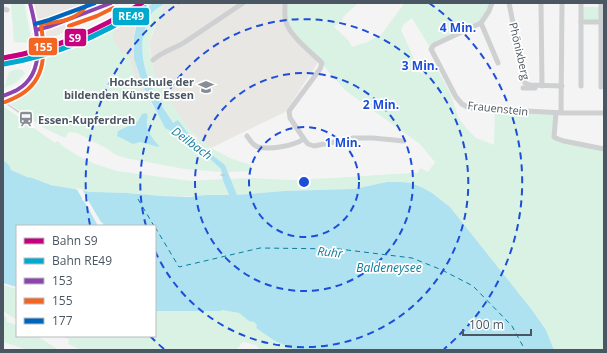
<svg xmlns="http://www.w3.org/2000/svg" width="607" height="353" viewBox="0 0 607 353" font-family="'Open Sans',sans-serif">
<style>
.commercial{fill:#e8e7e3}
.green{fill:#d9f2e3;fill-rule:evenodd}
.sand{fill:#e7e6e1}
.water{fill:#aee2f0}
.pier{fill:#f4f4f4}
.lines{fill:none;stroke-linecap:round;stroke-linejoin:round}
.ferry{stroke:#0c7c9b;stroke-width:1;stroke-dasharray:5 4;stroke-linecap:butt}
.minor{stroke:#ced0d2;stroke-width:5}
.tertiary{stroke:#ced0d2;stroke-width:6}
.rail{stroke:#c9cacc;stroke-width:1.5}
.bus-1-casing{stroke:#fff;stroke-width:7}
.bus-2-casing{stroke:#fff;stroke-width:7}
.bus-3-casing{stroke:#fff;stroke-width:7}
.bus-1{stroke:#8e44ad;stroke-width:4}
.bus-2{stroke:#f26522;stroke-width:4}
.bus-3{stroke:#0065bd;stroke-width:4}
.rail-1-casing{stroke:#fff;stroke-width:8}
.rail-2-casing{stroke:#fff;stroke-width:8}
.rail-1{stroke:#c7007f;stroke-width:5}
.rail-2{stroke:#00a9ce;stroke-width:5}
.ring{fill:none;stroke:#1d4ed8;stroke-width:2;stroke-dasharray:7 5}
.labels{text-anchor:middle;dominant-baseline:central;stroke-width:3.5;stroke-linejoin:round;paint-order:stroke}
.street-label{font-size:11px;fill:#4a5661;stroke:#fff}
.poi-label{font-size:11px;font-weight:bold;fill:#4a5661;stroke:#fff;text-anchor:end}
.water-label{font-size:12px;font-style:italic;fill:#0c7c9b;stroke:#fff}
.centre{fill:#1d4ed8;stroke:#fff;stroke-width:2}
.ring-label{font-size:12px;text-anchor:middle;font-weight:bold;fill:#1d4ed8;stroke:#fff;stroke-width:3.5;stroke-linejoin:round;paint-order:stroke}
.line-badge{stroke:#fff;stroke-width:1.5}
.badge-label{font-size:11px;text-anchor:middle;font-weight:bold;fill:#fff}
</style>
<rect width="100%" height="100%" fill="#f4f4f4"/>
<g class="commercial">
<path d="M33 3H120L96 18 51 38 44 40Z"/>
<path d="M165 3H285L319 61 285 112 211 148 187 127 160 86 154 74 149 43 157 22 163 11 162 5Z"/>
</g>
<g class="green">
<path d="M11 3H24L32 43 14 42Z"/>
<path d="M146 3H153L149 6 147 4 116 26 125 53 129 56 136 81 148 102 150 101 165 128 178 135 210 159 221 169V172L185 169 125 158 114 154 108 149 77 133 69 132 65 138 46 129 35 122 10 104 7 106 4 105 3 106 55 143 57 141 61 144V145L78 156 95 164 117 171 191 181 222 179 229 196C207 195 185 197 162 196 150 196 138 193 126 193 114 192 101 194 89 192 63 189 35 181 11 170L9 165 3 160V100C32 93 41 79 44 51L82 39 113 23ZM148 116C144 127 151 137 159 146L140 142 133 144 118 131Z"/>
<path d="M286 3H358L343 17V19L334 27 348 40 352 47 367 42 381 35 403 5 402 3H491L481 23 431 49 412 18 404 24 401 30 421 74 436 67 451 95 458 117 467 129 476 138 494 145 495 110 555 113 554 137 604 149V350H554L546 330 532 310 450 207 432 193 387 182 354 189 284 191 237 195 230 179 250 178 289 180 335 178 393 174 418 173 420 168 428 172 435 162 420 144 346 91 319 61 293 35 286 22Z"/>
<path d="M162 5 163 11C158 20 150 34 149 44 149 53 154 73 158 82L187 127 211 148 232 159 251 165V171L228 172 225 165 193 140 178 121 173 124C167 113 159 103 154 92 143 69 135 34 153 13 155 10 159 7 162 5Z"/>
<path d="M84 6 87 10 53 23 43 25 42 19C55 18 76 16 84 6Z"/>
<rect x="581" y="7" width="19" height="14"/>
<path d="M18 69 22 70 25 73 16 83 4 88 9 72 14 70Z"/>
<path d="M3 285 17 289V320L3 311Z"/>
<path d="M222 310 239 313 249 321H254L257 325 256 328 275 341 292 348 322 350H260L256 345 243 342 236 350H81L68 344 69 339 61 336H155V311H221Z"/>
<path d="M3 315 6 317 7 322 17 325V336H37L59 350H28L3 342Z"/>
</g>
<path class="sand" d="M147 4 149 6C144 11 140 16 137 22 130 38 135 68 142 84 144 89 148 95 150 101L148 102 136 81 129 56 125 53 122 52 114 42 113 36 116 26Z"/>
<g class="water">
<path d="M153 3H165C161 6 156 9 153 12 150 16 148 21 146 26 138 47 144 72 154 92 159 103 167 113 173 123L178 120 193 140 225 165 237 195 284 191 354 189 387 182H400L410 183 421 187 432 193 450 207 532 310 546 330 554 350H294L291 348 275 341 256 328 257 325 254 322 249 321 239 313 222 310 221 311H155V226H17V287L3 283V160L9 165 11 170 27 177 32 178 51 185 90 192 127 193 161 196 190 197 206 195H229L223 181 221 169 210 159 178 135 165 128 142 84 134 58V37L136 27 138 21 147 8Z"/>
<path d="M146 113 148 116C144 127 151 137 159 146V147L140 142 133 144 117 136 118 131 138 121 142 114Z"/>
</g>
<path class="pier" d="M76 188 82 189 86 196 88 197V200L101 222 103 223V226H97V224L84 201 82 200V198Z"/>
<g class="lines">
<g class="ferry">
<path d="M138 199 154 226"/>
<path d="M155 227 179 267 260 248 339 249 412 258 442 270 473 286 512 326 525 350"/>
</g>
<g class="minor">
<path d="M285 3C285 9 284 16 286 22 289 35 312 53 322 63L320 69 289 111 290 118 304 139 308 144 314 146 354 138H373L404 141"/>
<path d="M492 3 489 11 481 23 449 38 434 45 431 49 456 97 462 104 469 108 564 113H604"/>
<path d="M509 3 525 83 530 85 562 86"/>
<path d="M541 3 542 86"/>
<path d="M581 3V86"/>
<path d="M601 3V87"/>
<path d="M3 9 7 10"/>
<path d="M581 22H603"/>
<path d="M481 23 498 63"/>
<path d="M153 60C163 51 174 49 185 42L243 3"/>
<path d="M523 88H535"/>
<path d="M556 113 554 137 558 139 564 141 604 149"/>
<path d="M561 113 562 3"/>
<path d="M247 136C250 140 252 145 258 147 270 150 293 146 304 139"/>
</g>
<g class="tertiary">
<path d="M36 30C50 28 62 21 75 17 87 12 99 8 111 3"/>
<path d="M3 96C50 82 39 40 30 3"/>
</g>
<g class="rail">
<path d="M3 101 27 118"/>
<path d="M221 175H225"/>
</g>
<g class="bus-1-casing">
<g id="bus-1">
<path d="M36 30 51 26 111 3"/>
<path d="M3 96C8 94 13 92 17 90 48 72 37 31 30 3"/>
</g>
</g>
<g class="bus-2-casing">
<g id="bus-2">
<path d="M69 26 97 16 113 8"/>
<path d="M5 102C10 100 15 98 20 95 47 79 45 51 41 24 58 22 76 21 86 6"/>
</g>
</g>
<g class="bus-3-casing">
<path id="bus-3" d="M35 24 49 20 95 3"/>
</g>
<use href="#bus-1" class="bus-1"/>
<use href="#bus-2" class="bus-2"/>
<use href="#bus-3" class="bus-3"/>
<g class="rail-1-casing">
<path id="rail-1" d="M3 58C56 49 97 31 142 3"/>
</g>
<g class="rail-2-casing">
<path id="rail-2" d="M4 64C57 55 99 36 145 8"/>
</g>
<use href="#rail-1" class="rail-1"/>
<use href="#rail-2" class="rail-2"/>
</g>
<g class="ring">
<circle cx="304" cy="182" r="55"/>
<circle cx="304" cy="182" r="109"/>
<path d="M146 226A164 164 0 1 1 155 251"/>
<path d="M164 349A218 218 0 0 1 150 336M90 225A218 218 0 0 1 179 3M429 3A218 218 0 0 1 444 349"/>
</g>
<defs>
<g id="university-bare" transform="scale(1.2)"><path d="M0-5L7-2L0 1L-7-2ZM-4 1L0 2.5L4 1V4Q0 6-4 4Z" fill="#868d94" stroke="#fff" stroke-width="2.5" paint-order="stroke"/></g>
<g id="station-bare" transform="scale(1.2)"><path d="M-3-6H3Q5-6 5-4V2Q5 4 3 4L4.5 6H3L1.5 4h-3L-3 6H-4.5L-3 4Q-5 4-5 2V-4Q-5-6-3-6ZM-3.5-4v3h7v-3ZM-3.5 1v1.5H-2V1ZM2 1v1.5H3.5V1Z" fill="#868d94" stroke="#fff" stroke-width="2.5" paint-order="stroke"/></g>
</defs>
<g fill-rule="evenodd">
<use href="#university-bare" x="206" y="87"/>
<use href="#station-bare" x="26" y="119"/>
</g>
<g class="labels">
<g class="street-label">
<text transform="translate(520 51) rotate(77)">Phönixberg</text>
<text transform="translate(498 108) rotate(6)">Frauenstein</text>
</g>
<g class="poi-label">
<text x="194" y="81">Hochschule der<tspan x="194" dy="13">bildenden Künste Essen</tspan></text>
<text x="38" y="119" text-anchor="start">Essen-Kupferdreh</text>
</g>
<g class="water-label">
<text transform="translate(192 143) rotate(36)">Deilbach</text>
<text transform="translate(330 252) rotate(6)">Ruhr</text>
<text x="389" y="267">Baldeneysee</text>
</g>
</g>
<circle cx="304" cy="182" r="6" class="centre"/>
<g class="ring-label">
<text x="458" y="32">4 Min.</text>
<text x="420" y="70">3 Min.</text>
<text x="381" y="109">2 Min.</text>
<text x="343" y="147">1 Min.</text>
</g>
<g class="line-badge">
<rect x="112" y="7" width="38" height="19" rx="4" fill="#00a9ce"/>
<rect x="64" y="28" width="23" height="19" rx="4" fill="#c7007f"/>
<rect x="28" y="37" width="30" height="19" rx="4" fill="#f26522"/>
</g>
<g class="badge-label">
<text x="131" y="20">RE49</text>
<text x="75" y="42">S9</text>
<text x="43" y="51">155</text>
</g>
<rect width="607" height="353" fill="none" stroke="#4a5661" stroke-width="8"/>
<rect x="16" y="225" width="140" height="112" fill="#ffffff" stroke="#b7bbc0"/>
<rect x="24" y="238" width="20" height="6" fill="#c7007f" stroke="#b7bbc0"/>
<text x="52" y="245" font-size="12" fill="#4a5661">Bahn S9</text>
<rect x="24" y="258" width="20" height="6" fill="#00a9ce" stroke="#b7bbc0"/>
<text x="52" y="265" font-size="12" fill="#4a5661">Bahn RE49</text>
<rect x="24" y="278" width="20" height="6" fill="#8e44ad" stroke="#b7bbc0"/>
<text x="52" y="285" font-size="12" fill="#4a5661">153</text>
<rect x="24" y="298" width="20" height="6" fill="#f26522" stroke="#b7bbc0"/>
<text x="52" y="305" font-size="12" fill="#4a5661">155</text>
<rect x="24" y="318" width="20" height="6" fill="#0065bd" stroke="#b7bbc0"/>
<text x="52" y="325" font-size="12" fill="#4a5661">177</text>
<path d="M463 329v6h68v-6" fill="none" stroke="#4a5661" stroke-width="2"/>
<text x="469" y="329" font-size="12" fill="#4a5661" stroke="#ffffff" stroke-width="3" paint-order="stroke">100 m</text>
</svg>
